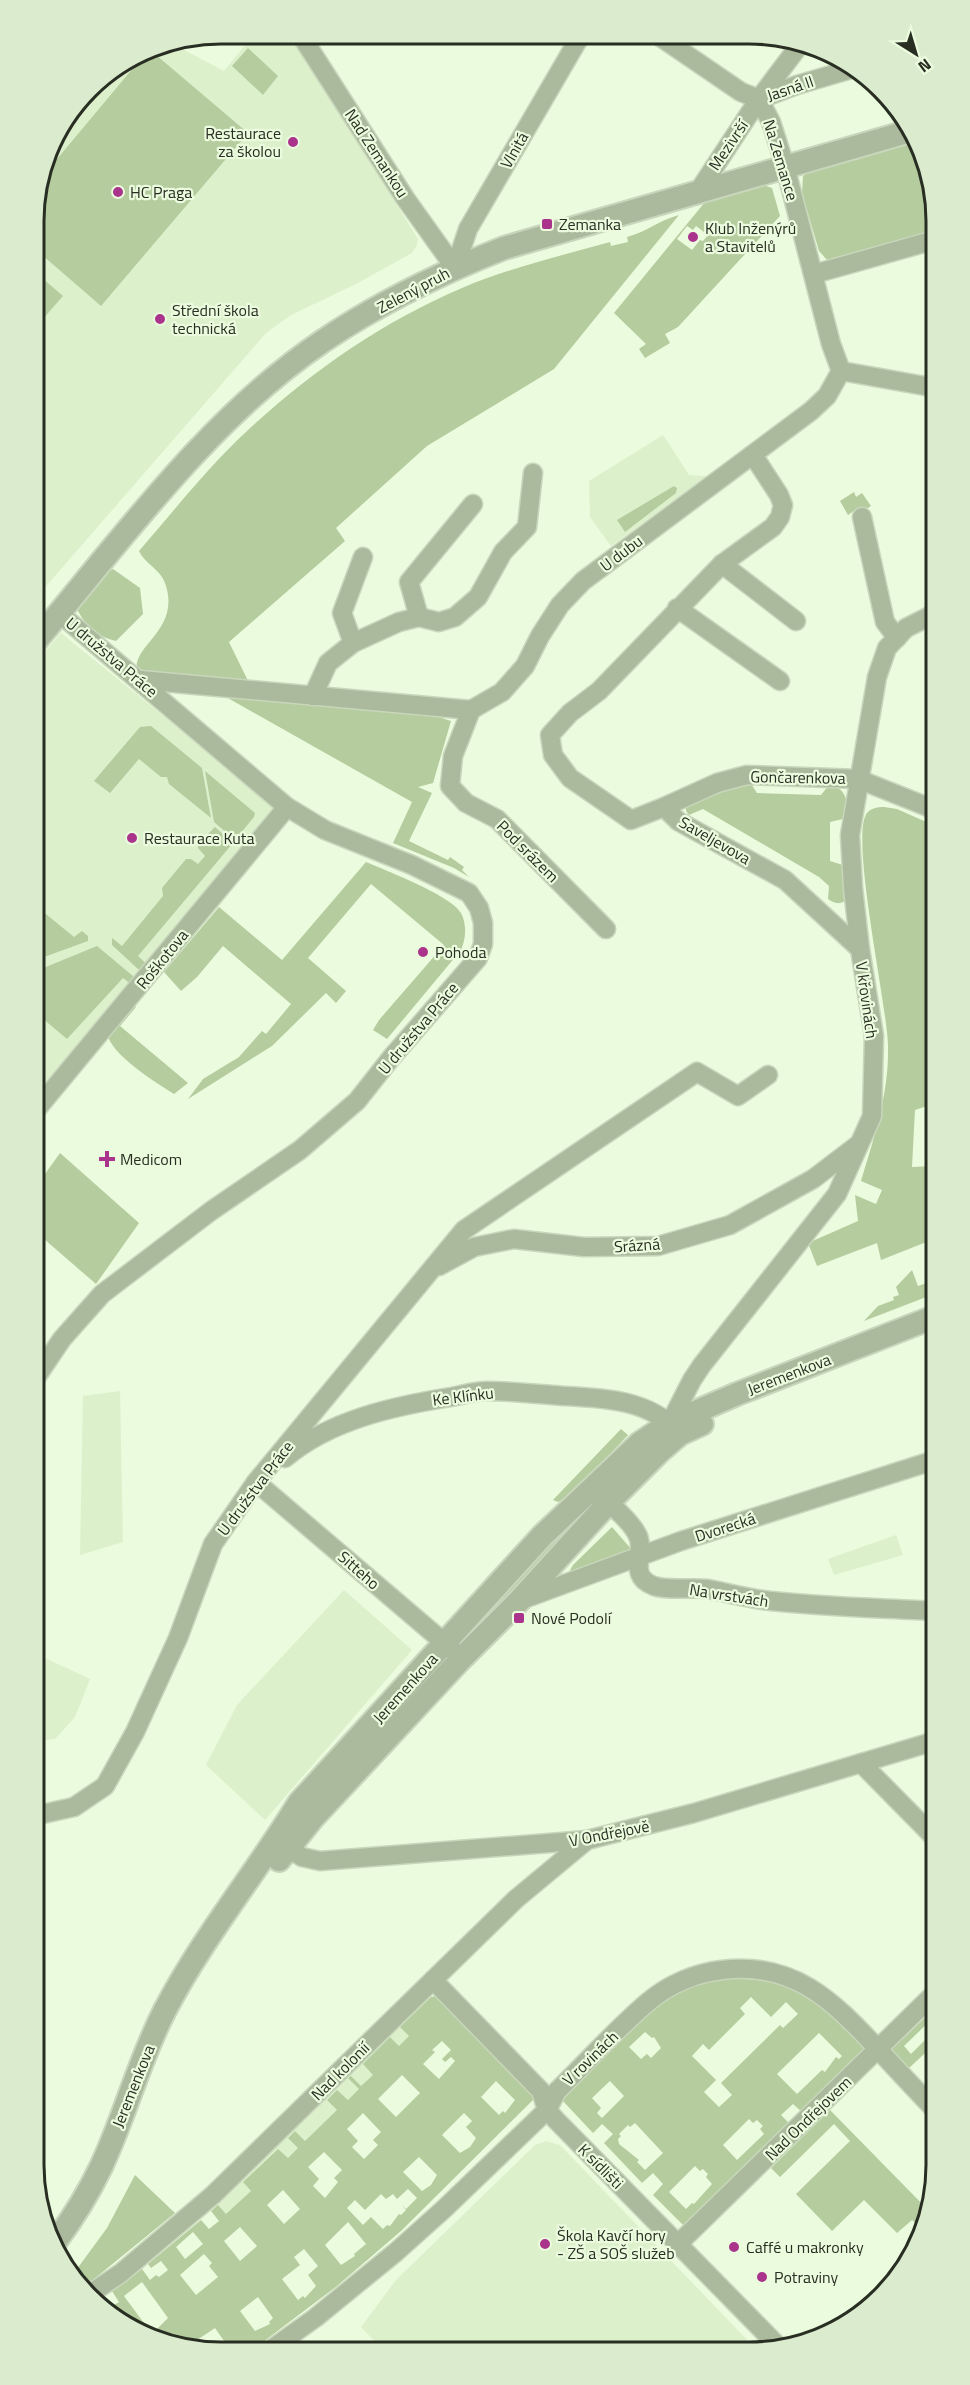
<svg xmlns="http://www.w3.org/2000/svg" width="970" height="2385" viewBox="0 0 970 2385" font-family="'Titillium Web',sans-serif">
<style>
.built{fill:#ddf0cc}
.green{fill:#b5cc9f;fill-rule:evenodd}
.lines{fill:none;stroke-linecap:round;stroke-linejoin:round}
.minor-casing{stroke:#c8d6bc;stroke-width:21}
.tertiary-casing{stroke:#c8d6bc;stroke-width:26}
.minor{stroke:#abb99d;stroke-width:18}
.tertiary{stroke:#abb99d;stroke-width:22}
.poi-dot{fill:#aa348c;stroke:#ebfbdd;stroke-width:2}
.labels{text-anchor:middle;dominant-baseline:central;stroke-width:4.5;stroke-linejoin:round;paint-order:stroke}
.street-label{font-size:16px;fill:#292e23;stroke:#ebfbdd}
.poi-label{font-size:16px;fill:#292e23;stroke:#ebfbdd;text-anchor:start}
.rim{fill:none;stroke:#292e23;stroke-width:3}
</style>
<rect width="100%" height="100%" fill="#ebfbdd"/>
<g class="built">
<path d="M255 33H290L418 239 417 245 412 253 356 284 291 315 266 333 35 599 33 208 52 138 96 80 149 47 171 43 224 71Z"/>
<path d="M663 435 689 475 707 476 611 546 590 517 589 481Z"/>
<path d="M61 633 278 809 36 1101 35 663Z"/>
<path d="M120 1391 123 1542 80 1555 83 1396Z"/>
<path d="M896 1535 903 1555 834 1575 828 1559Z"/>
<path d="M344 1590 412 1650 265 1820 206 1765 237 1705Z"/>
<path d="M45 1658 90 1679 75 1717 55 1739 38 1741V1675Z"/>
<path d="M400 2019 416 2037 226 2218 212 2203Z"/>
<path d="M546 2141 560 2145 753 2346 381 2348 361 2327 396 2280 535 2145Z"/>
</g>
<g class="green">
<path d="M248 48 278 76 263 95 232 66Z"/>
<path d="M149 49 248 133 101 306 34 248 33 208 42 177Z"/>
<path d="M912 140 931 172V232L828 261 819 251 802 193 803 176 814 169Z"/>
<path d="M763 185 772 188 780 216 678 327 665 334 670 343 645 358 639 349 646 344 614 313 705 202ZM687 226 693 230 696 226 708 235 703 241 700 240 692 250 677 239Z"/>
<path d="M679 215 554 369 427 446 336 528 345 541 229 642 251 687 137 671C131 645 182 630 165 583 160 569 144 563 139 551 174 511 207 468 246 432 309 373 382 322 462 288 509 268 560 256 610 242L611 246 628 242 627 237C646 232 660 220 679 215Z"/>
<path d="M34 271 63 296 35 328 34 327Z"/>
<path d="M674 486 677 488 676 493 625 532 617 520Z"/>
<path d="M854 492 856 497 862 493 871 506 855 516V510L848 515 840 501Z"/>
<path d="M113 569 140 588 143 614 116 641C98 637 87 628 78 611 83 594 97 576 113 569Z"/>
<path d="M219 693 430 714 451 721 433 783 418 787 432 793 409 841 448 860 450 857 464 867 462 870 469 877 454 868 393 843 412 802Z"/>
<path d="M151 726 202 768 211 818 169 784 167 777H161L139 759 110 793 94 781 140 727Z"/>
<path d="M205 771 255 813 254 817 235 840 214 822Z"/>
<path d="M750 782 757 793 821 795 829 785C847 788 848 802 847 818L830 822V861L846 866 849 893 845 901C838 905 834 903 828 899L829 886 819 877 703 809 689 815 686 811V805Z"/>
<path d="M884 807 897 809 933 825V1104L915 1110 912 1167 934 1166V1239L881 1260 877 1243 817 1266 808 1243 858 1221 855 1195 876 1204 882 1190 861 1181C874 1138 889 1093 888 1047 888 1008 849 836 867 813 871 808 878 807 884 807Z"/>
<path d="M215 827 233 843 138 956 149 966 144 970 138 969 112 945V938L122 946 163 896 162 888 186 859H191L198 864 205 856 198 848V844Z"/>
<path d="M366 862C387 871 452 896 461 913 467 925 466 938 461 950L387 1039 373 1030 379 1020 444 945 371 884 308 958 346 991 336 1003 326 993 272 1046 188 1099 203 1079 239 1057 262 1031 266 1034 291 1004 223 946 197 977 181 991 164 972 219 907 282 960Z"/>
<path d="M35 905 74 937 82 931 88 936V941L36 960Z"/>
<path d="M97 946 133 976 132 985 123 978 67 1039 36 1013V971Z"/>
<path d="M131 1004 136 1007 120 1026 188 1083 174 1094C155 1082 111 1055 107 1033Z"/>
<path d="M60 1153 139 1223 96 1284 36 1232V1167L45 1174Z"/>
<path d="M912 1270 918 1286 930 1282 931 1285 934 1284V1294L864 1321 878 1306 894 1300 893 1297 899 1295 896 1287Z"/>
<path d="M621 1429 628 1435 571 1495 558 1502 553 1500Z"/>
<path d="M588 1510 468 1640 465 1637 577 1511 583 1514Z"/>
<path d="M612 1527 632 1550 568 1574 573 1565Z"/>
<path d="M726 1978C799 1979 817 2000 866 2050L802 2112 793 2104 781 2115 790 2124 684 2226 653 2195 663 2184 653 2173 642 2183 604 2143 613 2134 602 2124 593 2133 561 2099 651 2011 679 1990ZM751 1997 771 2017 786 2002 798 2014 783 2028 780 2025 721 2083 732 2095 719 2107 704 2092 716 2080 692 2056 703 2044 709 2050 745 2014 740 2008ZM645 2032 652 2038 654 2037 661 2048 651 2058 647 2054 641 2059 629 2047ZM819 2033 842 2056 839 2059 836 2057 825 2072 822 2070 797 2094 777 2074ZM610 2081 624 2096 602 2118 597 2113 601 2108 592 2098ZM749 2119 753 2123 757 2120 763 2126 760 2129 764 2134 737 2160 723 2145ZM635 2123 663 2153 645 2170 637 2162 639 2160 619 2144 618 2139 621 2136 619 2134 628 2125 630 2127ZM695 2166 700 2171 703 2169 708 2174 706 2177 712 2184 694 2204 692 2203 686 2209 669 2192Z"/>
<path d="M436 1996 535 2098 401 2231 337 2286 255 2348H229L215 2328 197 2340 202 2348C158 2349 129 2327 95 2302L103 2296 111 2307 119 2302 112 2291 142 2269 150 2280 156 2275 159 2277 168 2270 161 2261 151 2268 148 2264 201 2220 209 2229 219 2221 211 2211 218 2205 226 2214 251 2191 243 2182 278 2149 288 2158 298 2148 288 2138 295 2131 305 2141 337 2110 327 2100 337 2090 348 2100 359 2089 348 2078 351 2076 361 2086 373 2075 363 2064 390 2037 399 2046 409 2036 400 2027 431 1997ZM442 2041 451 2050 442 2059 445 2062 451 2057 455 2061 439 2079 423 2064 435 2052 432 2050ZM402 2075 420 2093 396 2117 378 2099ZM496 2081 515 2100 505 2113 503 2111 499 2115 481 2097ZM363 2113 381 2132 373 2140 378 2145 364 2159 352 2147 358 2141 347 2129ZM464 2113 472 2121 466 2127 476 2138 470 2147 460 2153 442 2135ZM324 2152 342 2170 334 2178 338 2182 325 2198 313 2186 319 2179 308 2167ZM419 2157 437 2175 431 2185 422 2191 403 2172ZM408 2189 417 2198 406 2209 402 2205 406 2210 401 2215 399 2214 390 2226 387 2225 383 2229 371 2217 363 2225 347 2208 355 2200 365 2210 381 2194 386 2199 393 2194 397 2199ZM283 2190 300 2209 284 2224 267 2205ZM348 2222 366 2244 354 2254 355 2256 341 2265 325 2245ZM240 2227 257 2246 240 2261 224 2241ZM193 2232 203 2244 185 2259 176 2247ZM304 2249 318 2266 308 2275 316 2286 305 2298 303 2296 298 2300 282 2279 300 2265 294 2257ZM204 2254 212 2263 209 2266 218 2277 196 2295 180 2275ZM142 2282 168 2318 152 2334 124 2296ZM258 2297 273 2318 269 2322 270 2324 255 2331 240 2311Z"/>
<path d="M936 2007V2015L904 2046 911 2054 936 2029V2043L909 2068 891 2050Z"/>
<path d="M830 2110 930 2212 926 2228 924 2226 920 2227 912 2220 897 2233 864 2200 832 2231 796 2194 850 2141 834 2124 780 2177 771 2168Z"/>
<path d="M135 2175 175 2213 83 2288 74 2273 107 2228Z"/>
</g>
<g class="lines">
<g class="minor-casing">
<g id="minor">
<path d="M300 34 405 198 455 268"/>
<path d="M659 36 741 92 759 99 771 122 785 166 831 344 841 371"/>
<path d="M760 99 797 85 855 68"/>
<path d="M698 192 759 99 802 42"/>
<path d="M455 268 468 229 581 35"/>
<path d="M814 274 931 241"/>
<path d="M841 371 931 387"/>
<path d="M753 455 779 495 783 505 780 517 773 527 722 564 599 691 570 713 550 735 553 755 570 778 631 820 664 807 678 821 785 880 860 949"/>
<path d="M862 517 885 622 897 638"/>
<path d="M722 564 796 621"/>
<path d="M677 608 780 681"/>
<path d="M419 617 409 582 473 504"/>
<path d="M353 643 342 613 363 557"/>
<path d="M141 680 471 710 502 692 525 666 540 636 560 605 583 581 811 411 827 396 841 371"/>
<path d="M313 696 328 663 353 643 399 622 419 617 439 622 455 617 478 597 503 552 527 527 533 473"/>
<path d="M471 710 453 756 450 786 466 803 497 819 606 929"/>
<path d="M664 807 717 783 747 775 858 779 933 809"/>
<path d="M36 1110 287 807"/>
<path d="M439 1266 474 1247 514 1239 584 1247 658 1246 730 1225 813 1179 859 1144"/>
<path d="M37 1376 62 1339 102 1294 211 1211 300 1150 357 1101 391 1058 478 958 483 944V923L479 908 469 893 412 865 325 830 287 807 59 613"/>
<path d="M670 1423 692 1380 702 1365 837 1194 872 1116 874 1036 860 949 853 888 850 835 877 677 887 648 906 628 932 615"/>
<path d="M285 1458C330 1420 394 1406 451 1397 462 1395 475 1391 487 1391 512 1391 539 1394 564 1396 605 1398 650 1400 678 1432"/>
<path d="M256 1482 454 1651"/>
<path d="M599 1498C610 1501 636 1527 639 1539 644 1556 628 1576 654 1586 668 1591 692 1587 708 1589 729 1593 750 1599 771 1601 825 1607 880 1608 935 1611"/>
<path d="M521 1600 681 1541 935 1460"/>
<path d="M861 1763 936 1839"/>
<path d="M38 1815 74 1807 105 1786 135 1732 178 1638 213 1544 256 1482 464 1230 697 1072 738 1096 768 1075"/>
<path d="M279 1842 302 1857 320 1861 587 1840 694 1813 935 1741"/>
<path d="M433 1980 541 2091 547 2110 556 2120 778 2346"/>
<path d="M679 2243 936 1992"/>
<path d="M87 2296 121 2273 213 2195 516 1899 587 1840"/>
<path d="M273 2348 315 2318 396 2252 444 2209 547 2110 557 2091C587 2062 616 2029 648 2002 669 1984 696 1973 722 1970 793 1961 832 2000 877 2048 896 2069 916 2090 936 2111"/>
</g>
</g>
<g class="tertiary-casing">
<g id="tertiary">
<path d="M35 642C123 538 209 418 323 341 379 303 441 273 504 248L907 132"/>
<path d="M279 1860 312 1819 461 1659 519 1601 609 1502 658 1453 680 1434 702 1424"/>
<path d="M56 2241C73 2218 88 2194 101 2167 125 2116 139 2060 165 2010 203 1937 256 1873 299 1803L542 1536 640 1443 670 1423 737 1394 934 1317"/>
</g>
</g>
<use href="#minor" class="minor"/>
<use href="#tertiary" class="tertiary"/>
</g>
<g class="poi-dot">
<circle cx="293" cy="142" r="6"/>
<circle cx="118" cy="192" r="6"/>
<rect x="541" y="218" width="12" height="12" rx="3"/>
<circle cx="693" cy="237" r="6"/>
<circle cx="160" cy="319" r="6"/>
<circle cx="132" cy="838" r="6"/>
<circle cx="423" cy="952" r="6"/>
<path d="M104 1150h6v6h6v6h-6v6h-6v-6h-6v-6h6z"/>
<rect x="513" y="1612" width="12" height="12" rx="3"/>
<circle cx="545" cy="2244" r="6"/>
<circle cx="734" cy="2247" r="6"/>
<circle cx="762" cy="2277" r="6"/>
</g>
<g class="labels">
<g class="street-label">
<text transform="translate(790 88) rotate(-19)">Jasná II</text>
<text transform="translate(728 145) rotate(-56)">Mezivrší</text>
<text transform="translate(514 150) rotate(-60)">Vlnitá</text>
<text transform="translate(377 153) rotate(57)">Nad Zemankou</text>
<text transform="translate(781 160) rotate(73)">Na Zemance</text>
<text transform="translate(413 290) rotate(-28)">Zelený pruh</text>
<text transform="translate(621 553) rotate(-37)">U dubu</text>
<text transform="translate(112 657) rotate(40)">U družstva Práce</text>
<text transform="translate(798 777) rotate(1)">Gončarenkova</text>
<text transform="translate(715 840) rotate(30)">Saveljevova</text>
<text transform="translate(528 851) rotate(45)">Pod srázem</text>
<text transform="translate(162 959) rotate(-51)">Roškotova</text>
<text transform="translate(867 1000) rotate(82)">V křovinách</text>
<text transform="translate(418 1028) rotate(-50)">U družstva Práce</text>
<text transform="translate(637 1245) rotate(-4)">Srázná</text>
<text transform="translate(789 1374) rotate(-21)">Jeremenkova</text>
<text transform="translate(463 1396) rotate(-7)">Ke Klínku</text>
<text transform="translate(255 1488) rotate(-53)">U družstva Práce</text>
<text transform="translate(725 1527) rotate(-18)">Dvorecká</text>
<text transform="translate(359 1570) rotate(41)">Sitteho</text>
<text transform="translate(729 1595) rotate(9)">Na vrstvách</text>
<text transform="translate(405 1688) rotate(-48)">Jeremenkova</text>
<text transform="translate(609 1833) rotate(-11)">V Ondřejově</text>
<text transform="translate(590 2058) rotate(-44)">V rovinách</text>
<text transform="translate(340 2071) rotate(-45)">Nad kolonií</text>
<text transform="translate(133 2086) rotate(-68)">Jeremenkova</text>
<text transform="translate(808 2118) rotate(-44)">Nad Ondřejovem</text>
<text transform="translate(601 2166) rotate(45)">K sídlišti</text>
</g>
<g class="poi-label">
<text x="281" y="133" text-anchor="end">Restaurace<tspan x="281" dy="18">za školou</tspan></text>
<text x="130" y="192">HC Praga</text>
<text x="559" y="224">Zemanka</text>
<text x="705" y="228">Klub Inženýrů<tspan x="705" dy="18">a Stavitelů</tspan></text>
<text x="172" y="310">Střední škola<tspan x="172" dy="18">technická</tspan></text>
<text x="144" y="838">Restaurace Kuta</text>
<text x="435" y="952">Pohoda</text>
<text x="120" y="1159">Medicom</text>
<text x="531" y="1618">Nové Podolí</text>
<text x="557" y="2235">Škola Kavčí hory<tspan x="557" dy="18">- ZŠ a SOŠ služeb</tspan></text>
<text x="746" y="2247">Caffé u makronky</text>
<text x="774" y="2277">Potraviny</text>
</g>
</g>
<path d="M0 0H970V2385H0ZM221 44H749A177 177 0 0 1 926 221V2165A177 177 0 0 1 749 2342H221A177 177 0 0 1 44 2165V221A177 177 0 0 1 221 44Z" fill="#dbebce" fill-rule="evenodd"/>
<path class="rim" d="M221 44H749A177 177 0 0 1 926 221V2165A177 177 0 0 1 749 2342H221A177 177 0 0 1 44 2165V221A177 177 0 0 1 221 44Z"/>
<g transform="translate(916 54) rotate(143)" stroke="#ebfbdd" stroke-width="4.5" paint-order="stroke">
<path d="M0-4.5L10 22L0 15L-10 22Z" fill="#292e23"/>
<text y="-9" font-size="16" font-weight="bold" text-anchor="middle" fill="#292e23">N</text>
</g>
</svg>
